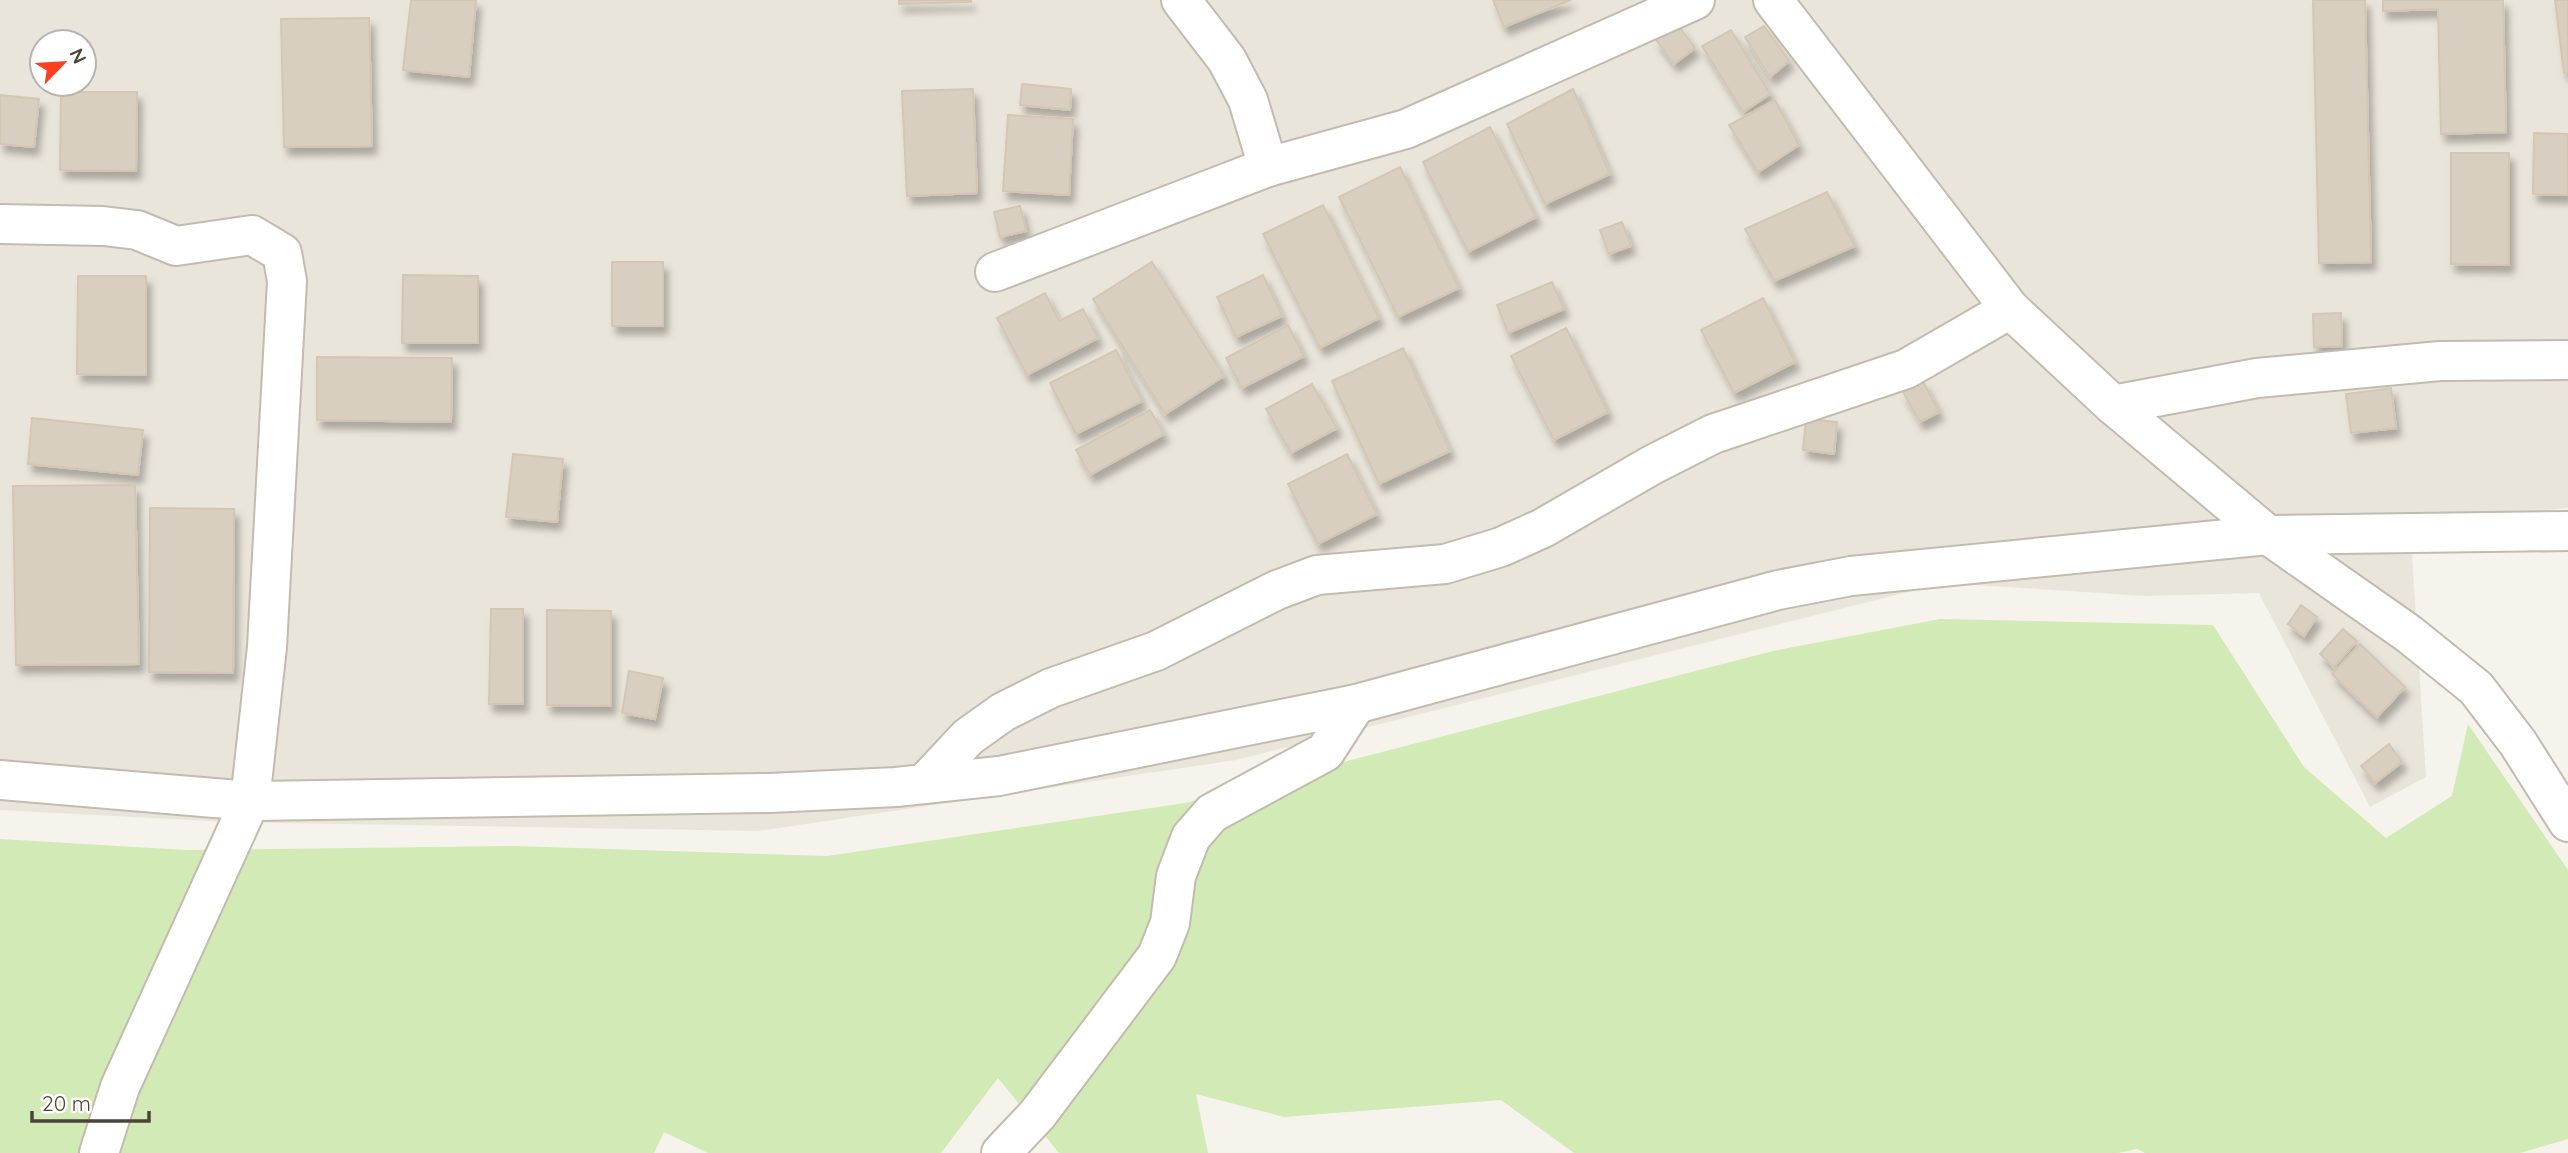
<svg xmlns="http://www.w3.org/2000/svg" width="2568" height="1153" viewBox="0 0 2568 1153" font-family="Quicksand,sans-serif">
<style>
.residential{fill:#eae5da;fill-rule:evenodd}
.green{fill:#d2eab5}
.building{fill:#d8cfc1;stroke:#d3c7b4;stroke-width:2;filter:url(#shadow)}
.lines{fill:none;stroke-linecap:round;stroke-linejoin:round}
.minor-casing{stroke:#c2bbae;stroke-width:42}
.minor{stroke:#fff;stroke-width:38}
</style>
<defs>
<filter id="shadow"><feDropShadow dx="4.5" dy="8" stdDeviation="3.5" flood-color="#0004"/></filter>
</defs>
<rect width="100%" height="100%" fill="#f6f3ec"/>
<path class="residential" d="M0 0H2568V508L2410 522 2426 777 2370 807 2259 593 2145 596 1944 583 1236 760 758 831 228 822 0 810ZM42 42H84V84H42Z"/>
<path class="green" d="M1940 619 2213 625 2304 767 2386 838 2452 796 2468 724 2568 870V1139L2520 1153H2145L2137 1149 2118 1153H1574L1501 1100 1284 1117 1196 1094 1208 1153H1059L998 1078 941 1153H708L664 1132 654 1153H0V839L186 850 513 846 827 856 1185 803 1773 651Z"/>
<g class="building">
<path d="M411 0H476L469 77 403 70Z"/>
<path d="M899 0H971V2L899 4Z"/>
<path d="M1493 0H1571L1504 27Z"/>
<path d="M2313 0H2365L2371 262 2319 263Z"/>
<path d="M2383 0H2503L2506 132 2441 134 2438 9 2383 11Z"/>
<path d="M2555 0H2568V72L2564 73Z"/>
<path d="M369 18 372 146 284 147 281 19Z"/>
<path d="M1677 24 1695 48 1674 64 1656 40Z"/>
<path d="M1764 26 1789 61 1770 77 1745 37Z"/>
<path d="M1731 30 1770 94 1743 112 1702 46Z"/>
<path d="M1022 84 1071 89 1070 110 1020 105Z"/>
<path d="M973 89 977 193 907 196 902 91Z"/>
<path d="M1573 89 1610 174 1545 204 1507 124Z"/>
<path d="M61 92H137L136 171 60 170Z"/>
<path d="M0 95 39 99 34 147 0 144Z"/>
<path d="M1775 100 1799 145 1758 172 1729 125Z"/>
<path d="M1008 115 1073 119 1069 195 1003 191Z"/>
<path d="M1490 127 1536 217 1468 252 1423 162Z"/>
<path d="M2534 133 2568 134V195L2533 194Z"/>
<path d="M2451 153H2509V265L2451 264Z"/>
<path d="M1400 167 1459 288 1398 317 1339 197Z"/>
<path d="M1827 192 1855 246 1774 281 1745 229Z"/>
<path d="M1323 205 1379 318 1320 348 1263 234Z"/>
<path d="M1020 206 1026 231 1000 237 994 212Z"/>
<path d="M1622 222 1631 246 1609 254 1600 230Z"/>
<rect x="612" y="262" width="51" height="64"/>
<path d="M1152 262 1224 376 1165 414 1093 299Z"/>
<path d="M403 275 478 276V343H402Z"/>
<path d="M1263 275 1282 316 1236 337 1217 297Z"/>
<path d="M78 276H146V375L77 374Z"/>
<path d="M1552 282 1564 309 1508 333 1497 305Z"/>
<path d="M1045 293 1059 321 1083 309 1098 338 1027 375 997 318Z"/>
<path d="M1763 298 1795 362 1734 393 1701 330Z"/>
<path d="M2341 313 2342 346 2314 347 2313 314Z"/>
<path d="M1288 325 1304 356 1242 388 1226 358Z"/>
<path d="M1566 328 1608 412 1554 440 1511 356Z"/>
<path d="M1403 348 1450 451 1379 484 1332 381Z"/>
<path d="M1116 350 1142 401 1076 434 1050 383Z"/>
<path d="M317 357 452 358 451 422 317 420Z"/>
<path d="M1923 381 1939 412 1920 422 1903 392Z"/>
<path d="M1312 384 1337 428 1291 453 1266 409Z"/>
<path d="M2391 388 2396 428 2351 433 2346 394Z"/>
<path d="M1150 410 1164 434 1090 475 1076 450Z"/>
<path d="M32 418 143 430 138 475 28 464Z"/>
<path d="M1806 419 1837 422 1834 454 1803 450Z"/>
<path d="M513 454 563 459 557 522 506 517Z"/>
<path d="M1347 454 1377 514 1318 544 1288 484Z"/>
<path d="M135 485 139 664 16 665 13 486Z"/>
<path d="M150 508 234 509 233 673 149 672Z"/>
<path d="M2301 605 2317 617 2304 636 2288 624Z"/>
<path d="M491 609H523V704H489Z"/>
<path d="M547 610 611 611V706L547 705Z"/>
<path d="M2343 629 2357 641 2334 667 2320 654Z"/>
<path d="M2360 644 2405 687 2377 717 2332 674Z"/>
<path d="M629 671 663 678 655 719 622 713Z"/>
<path d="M2389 744 2402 762 2375 783 2361 766Z"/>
</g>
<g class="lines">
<g class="minor-casing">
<g id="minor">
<path d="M1181 0 1227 60 1248 100 1268 167"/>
<path d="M1773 0 2010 309 2113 405 2268 535 2409 634 2476 688 2518 743 2568 822"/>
<path d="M0 224 103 226 137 230 176 246 252 235 282 253 287 281 267 647 250 801 120 1087 99 1153"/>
<path d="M995 272 1268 167 1406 129 1695 0"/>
<path d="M2113 405 2257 378 2440 361 2568 360"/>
<path d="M0 780 250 801 770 793 896 787 999 776 1356 704 1778 590 1851 576 2268 535 2568 531"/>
<path d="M924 784 968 737 1003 712 1051 688 1156 651 1277 590 1317 575 1445 564 1501 547 1543 528 1652 465 1713 434 1906 369 2010 309"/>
<path d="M1001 1153 1037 1115 1157 956 1170 923 1176 876 1191 837 1212 813 1325 752 1356 704"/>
</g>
</g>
<use href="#minor" class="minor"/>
</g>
<g transform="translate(63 63) rotate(65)"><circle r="33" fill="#ffffff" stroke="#b7b4b0" stroke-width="2"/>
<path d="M0-5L12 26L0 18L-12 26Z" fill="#fc3f1d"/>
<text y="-10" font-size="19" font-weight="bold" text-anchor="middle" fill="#4b4439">N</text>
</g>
<path d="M32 1111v10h117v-10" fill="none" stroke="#4b4439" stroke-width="3.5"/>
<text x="42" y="1111" font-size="21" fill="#4b4439" stroke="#ffffff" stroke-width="5" paint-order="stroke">20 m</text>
</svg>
